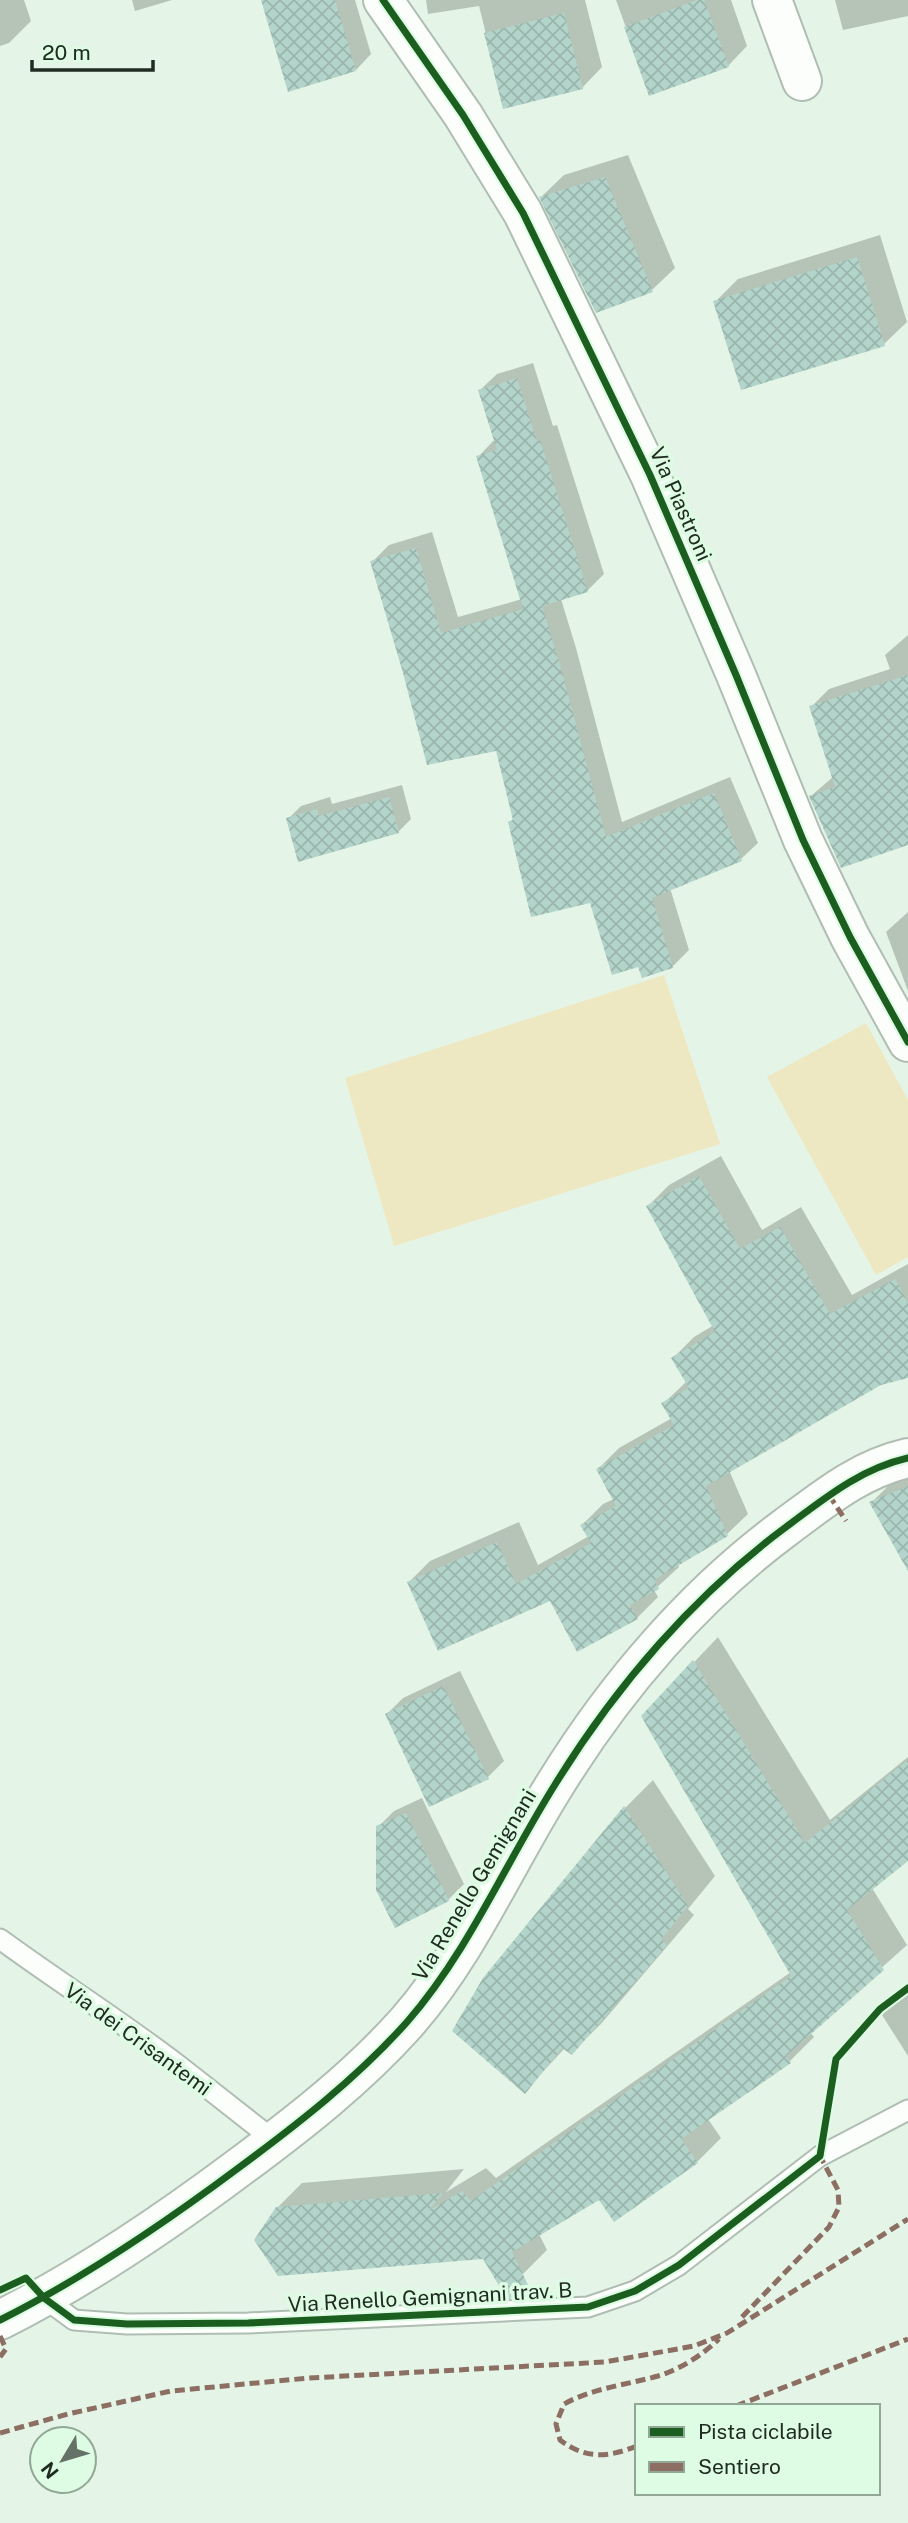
<svg xmlns="http://www.w3.org/2000/svg" width="908" height="2523" viewBox="0 0 908 2523" font-family="'Public Sans',sans-serif">
<style>
.pitch{fill:#eee8c2}
.shadow{fill:#0003}
.building{fill:url(#building-cross-hatch)}
.lines{fill:none;stroke-linecap:round;stroke-linejoin:round}
.lane-casing{stroke:#b0bdb3;stroke-width:23}
.street-casing{stroke:#b0bdb3;stroke-width:42}
.lane{stroke:#fbfefb;stroke-width:19}
.street{stroke:#fbfefb;stroke-width:38}
.quiet{stroke:#8d6e63;stroke-width:5;stroke-dasharray:10 5;stroke-linecap:butt}
.cycleway-casing{stroke:#ddfce3;stroke-width:11}
.cycleway{stroke:#1b5e20;stroke-width:7}
.labels{text-anchor:middle;dominant-baseline:central;stroke-width:7;stroke-linejoin:round;paint-order:stroke}
.street-label{font-size:21px;fill:#202b22;stroke:#ddfce3}
</style>
<defs>
<pattern id="building-cross-hatch" width="8" height="8" patternUnits="userSpaceOnUse" patternTransform="scale(1.75)"><rect width="8" height="8" fill="#b3d4ca"/><path d="M0 0l8 8M0 8l8-8" fill="none" stroke="#9ab6ad"/></pattern>
</defs>
<rect width="100%" height="100%" fill="#e4f5e7"/>
<g class="pitch">
<path d="M664 975 720 1144 394 1246 345 1078Z"/>
<path d="M866 1023 908 1100V1257L876 1275 767 1077Z"/>
</g>
<g class="shadow">
<path d="M0 0H24L31 21 9 43 0 46Z"/>
<path d="M132 0H172L135 11Z"/>
<path d="M277 0H355L371 54 356 70Z"/>
<path d="M426 0H585L602 67 582 88 504 107 479 6 428 14Z"/>
<path d="M616 0H731L747 46 728 66 650 94Z"/>
<path d="M835 0H908V16L843 30Z"/>
<path d="M628 155 675 268 652 290 541 197 564 175Z"/>
<path d="M880 235 907 322 884 344 715 302 738 279Z"/>
<path d="M533 363 553 426 557 425 604 574 587 591 561 599 576 648 622 822 730 777 758 843 741 859 670 888 689 950 672 967 639 965 592 901 510 822 514 818 497 749 372 562 389 545 432 532 458 617 522 599 478 457 495 439 480 390 497 374Z"/>
<path d="M908 635V835L811 796 834 776 811 707 829 689 890 669 885 655Z"/>
<path d="M402 785 411 819 398 832 288 819 301 806 330 797 332 804Z"/>
<path d="M908 912V991L886 932Z"/>
<path d="M721 1156 762 1230 801 1207 852 1295 908 1264V1377L880 1384 729 1470 748 1514 726 1535 678 1564 679 1567 654 1590 658 1597 637 1618 551 1599 409 1582 430 1561 519 1522 538 1565 589 1536 582 1525 603 1504 614 1499 598 1469 619 1448 672 1418 663 1404 687 1381 673 1358 694 1337 714 1325 648 1206 669 1185Z"/>
<path d="M908 1473V1567L872 1502 896 1478Z"/>
<path d="M718 1637 830 1820 908 1757V1859L872 1888 907 1945 810 2032 814 2037 790 2061 708 2119 721 2138 697 2162 600 2198 539 2234 547 2250 523 2274H494L484 2257 277 2208 302 2183 464 2169 446 2192 486 2168 496 2178 791 1972 643 1716Z"/>
<path d="M460 1671 504 1761 488 1777 387 1714 403 1698Z"/>
<path d="M653 1780 715 1876 688 1909 694 1915 600 2025 571 2053 565 2048 525 2091 625 1808Z"/>
<path d="M422 1798 464 1884 448 1900 378 1827 394 1811Z"/>
<path d="M908 1989V2056L882 2015Z"/>
</g>
<g class="building">
<path d="M261 0H335L356 71 288 92Z"/>
<path d="M697 0H704L729 67 649 96 624 27Z"/>
<path d="M564 13 583 89 503 109 484 33Z"/>
<path d="M605 177 653 292 596 313 539 197Z"/>
<path d="M857 257 885 346 741 390 713 301Z"/>
<path d="M517 378 537 442 540 440 588 592 542 606 560 665 606 837 714 793 742 861 652 898 673 968 642 978 638 967 612 975 590 903 531 917 508 822 513 820 496 751 427 765 403 673 370 561 416 548 441 633 523 609 476 456 497 450 478 390Z"/>
<path d="M908 675V845L841 868 809 796 835 787 809 706Z"/>
<path d="M389 797 399 833 298 862 286 818 317 809 319 816Z"/>
<path d="M699 1176 740 1249 780 1227 830 1314 895 1279 908 1303V1378L881 1385 706 1486 728 1536 654 1580 659 1589 630 1605 638 1619 577 1652 550 1601 438 1651 407 1582 497 1542 516 1584 591 1543 580 1525 616 1506 596 1469 674 1425 661 1403 689 1388 671 1358 715 1332 646 1206Z"/>
<path d="M908 1486V1571L869 1502Z"/>
<path d="M693 1660 805 1843 908 1760V1861L847 1910 884 1970 786 2056 791 2063 681 2139 698 2163 614 2222 599 2200 512 2252 534 2297 507 2299 483 2259 278 2276 254 2240 276 2207 443 2193 428 2211 462 2191 471 2201 791 1976 641 1716Z"/>
<path d="M443 1686 489 1779 429 1807 385 1714Z"/>
<path d="M624 1806 688 1906 661 1939 667 1945 572 2055 562 2048 525 2094 452 2031 483 1978Z"/>
<path d="M406 1813 449 1901 395 1928 376 1890V1826Z"/>
</g>
<g class="lines">
<g class="lane-casing">
<g id="lane">
<path d="M0 1939C60 1983 124 2023 182 2068 213 2092 244 2117 275 2141"/>
<path d="M44 2298 74 2320 127 2324 248 2323 588 2307 635 2291 679 2265 820 2156 908 2110"/>
</g>
</g>
<g class="street-casing">
<g id="street">
<path d="M383 0 463 115 523 213 650 475 736 675 803 840 850 937 908 1042"/>
<path d="M772 0 802 81"/>
<path d="M0 2320C84 2278 162 2225 237 2169 298 2124 357 2078 407 2022 469 1951 506 1862 556 1783 616 1686 694 1595 786 1527 825 1498 860 1469 908 1458"/>
</g>
</g>
<use href="#lane" class="lane"/>
<use href="#street" class="street"/>
<g class="quiet">
<path d="M829 1495 846 1521"/>
<path d="M742 2317 829 2227 839 2207 838 2190 820 2156 821 2153"/>
<path d="M0 2336 6 2349 0 2357"/>
<path d="M736 2406 908 2339"/>
<path d="M0 2433 68 2414 171 2391 309 2378 605 2362 694 2346 727 2333 908 2219"/>
<path d="M637 2446C607 2458 585 2459 560 2440L556 2424 564 2404C593 2388 626 2385 658 2376 681 2369 702 2355 719 2339"/>
</g>
<g class="cycleway-casing">
<g id="cycleway">
<path d="M383 0 463 115 523 213 650 475 736 675 803 840 850 937 908 1042"/>
<path d="M0 2290 26 2278 44 2298 74 2320 127 2324 248 2323 588 2307 635 2291 679 2265 820 2156 836 2059 880 2009 908 1988"/>
<path d="M0 2320C84 2278 162 2225 237 2169 298 2124 357 2078 407 2022 469 1951 506 1862 556 1783 616 1686 694 1595 786 1527 825 1498 860 1469 908 1458"/>
</g>
</g>
<use href="#cycleway" class="cycleway"/>
</g>
<g class="labels">
<g class="street-label">
<text transform="translate(681 504) rotate(66)">Via Piastroni</text>
<text transform="translate(474 1885) rotate(-59)">Via Renello Gemignani</text>
<text transform="translate(138 2039) rotate(36)">Via dei Crisantemi</text>
<text transform="translate(430 2297) rotate(-3)">Via Renello Gemignani trav. B</text>
</g>
</g>
<rect x="635" y="2404" width="245" height="91" fill="#ddfce3" stroke="#91a896" stroke-width="2"/>
<rect x="649" y="2427" width="35" height="10" fill="#1b5e20" stroke="#91a896" stroke-width="2"/>
<text x="698" y="2439" font-size="21" fill="#202b22">Pista ciclabile</text>
<rect x="649" y="2462" width="35" height="10" fill="#8d6e63" stroke="#91a896" stroke-width="2"/>
<text x="698" y="2474" font-size="21" fill="#202b22">Sentiero</text>
<g transform="translate(63 2460) rotate(232)"><circle r="33" fill="#ddfce3" stroke="#91a896" stroke-width="2"/>
<path d="M0-5L12 26L0 18L-12 26Z" fill="#657267"/>
<text y="-10" font-size="19" font-weight="bold" text-anchor="middle" fill="#202b22">N</text>
</g>
<path d="M32 60v10h121v-10" fill="none" stroke="#202b22" stroke-width="3.5"/>
<text x="42" y="60" font-size="21" fill="#202b22" stroke="#ddfce3" stroke-width="5" paint-order="stroke">20 m</text>
</svg>
